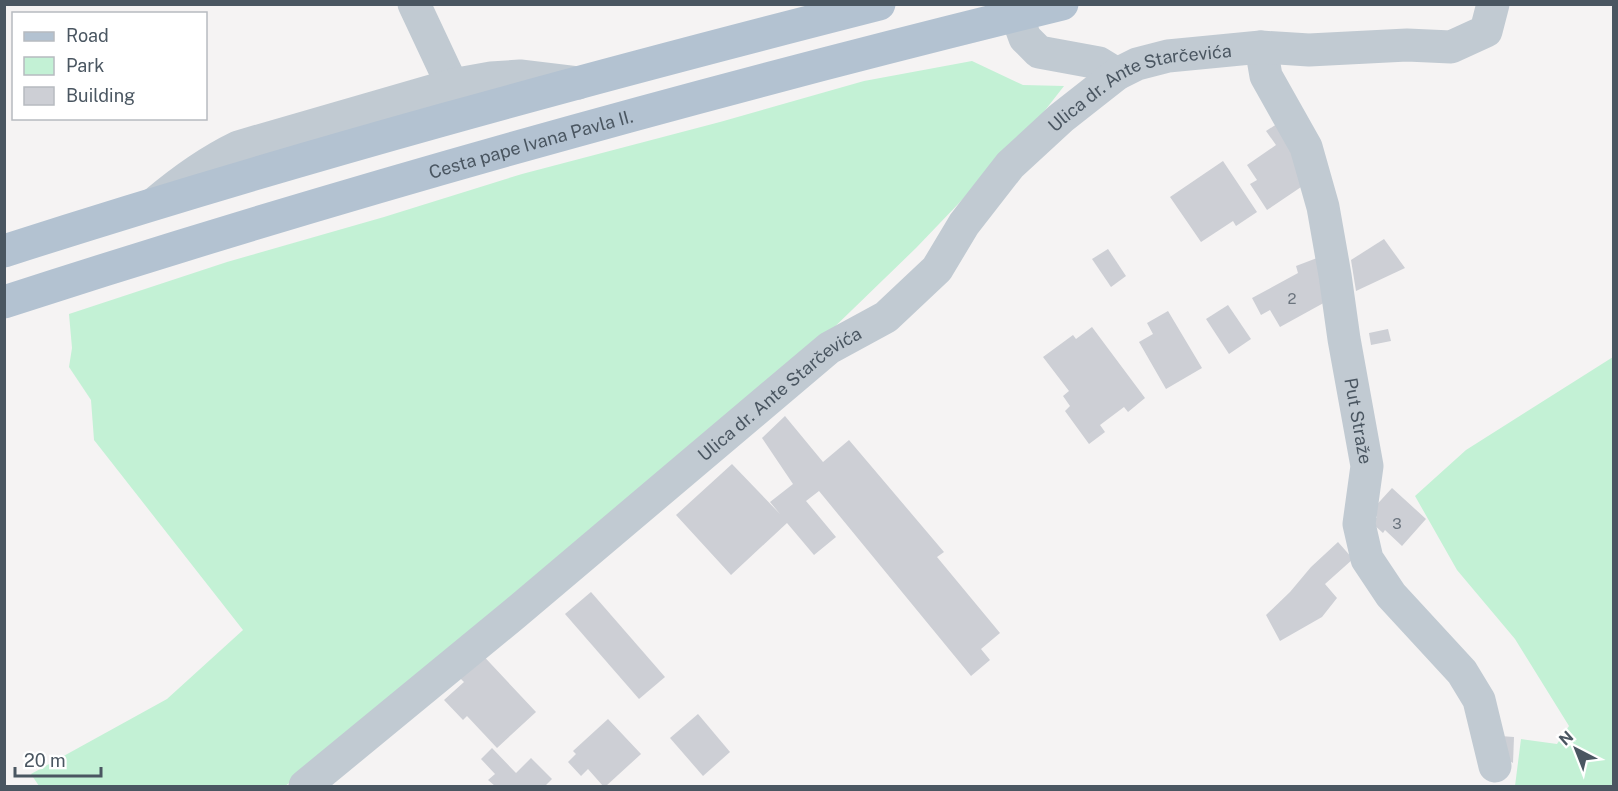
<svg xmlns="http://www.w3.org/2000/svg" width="1618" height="791" viewBox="0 0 1618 791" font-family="'Public Sans',sans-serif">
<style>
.green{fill:#c3f1d5}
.building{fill:#cdcfd5}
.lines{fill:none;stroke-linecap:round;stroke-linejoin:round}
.minor{stroke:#c1cad2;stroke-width:33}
.major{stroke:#b3c2d1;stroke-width:33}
.labels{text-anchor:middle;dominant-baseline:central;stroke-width:5;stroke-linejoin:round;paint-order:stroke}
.number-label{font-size:15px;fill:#6b747e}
.street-label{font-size:18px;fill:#4a5661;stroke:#fff}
</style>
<rect width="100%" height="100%" fill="#f5f3f3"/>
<g class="green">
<path d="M972 61 1023 85 1064 86 1032 127 916 248 820 341 317 763 285 786H39L31 774 167 699 243 630 94 440 91 400 69 367 72 348 69 314 227 262 384 217 522 174 720 122 864 81Z"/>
<path d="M1613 357V786H1515L1521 739 1557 744 1569 726 1515 639 1457 570 1415 496 1466 450Z"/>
</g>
<g class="building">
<path d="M1283 120 1307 183 1267 210 1250 184 1257 180 1247 165 1276 145 1266 131Z"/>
<path d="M1223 161 1257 212 1236 226 1233 221 1201 242 1170 197Z"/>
<path d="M1384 239 1405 268 1356 291 1351 260Z"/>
<path d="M1108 249 1126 276 1111 287 1092 259Z"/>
<path d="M1317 258 1329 300 1280 327 1270 310 1261 315 1252 298 1298 273 1296 266Z"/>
<path d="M1228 305 1251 339 1229 354 1206 319Z"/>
<path d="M1168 311 1202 368 1166 389 1139 342 1153 334 1147 323Z"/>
<path d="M1092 327 1145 398 1128 412 1124 407 1100 425 1105 432 1089 444 1065 411 1070 406 1063 396 1069 391 1043 357 1073 335 1076 339Z"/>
<path d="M1388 329 1391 341 1371 345 1369 333Z"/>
<path d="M785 416 823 462 849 440 944 552 937 557 1000 633 981 649 990 660 971 676 819 491 806 501 836 537 814 555 787 523 731 575 676 515 732 464 780 514 770 502 793 484 762 438Z"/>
<path d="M1392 488 1426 519 1402 546 1385 530 1383 533 1372 523 1377 517 1371 511Z"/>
<path d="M1338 542 1353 559 1325 584 1337 598 1322 617 1280 641 1266 615 1290 592 1311 567Z"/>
<path d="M591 592 665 677 639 699 565 614Z"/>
<path d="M476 648 536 712 497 748 467 716 463 720 444 700 464 682 452 670Z"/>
<path d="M698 714 730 752 703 776 670 738Z"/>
<path d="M608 719 641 754 606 786H603L588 769 581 776 568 762 576 754 573 751Z"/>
<path d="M1500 736 1514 737 1513 763 1499 755Z"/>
<path d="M492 748 516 773 531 758 552 779 545 786H495L488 780 495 774 481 759Z"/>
</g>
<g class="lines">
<g class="minor">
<path d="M414 4 452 85"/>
<path d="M1017 16 1025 38 1039 52 1099 63 1117 74"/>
<path id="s1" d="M1261 47 1266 76 1306 147 1323 207 1335 275 1344 339 1367 466 1359 524 1367 559 1391 595 1462 672 1479 700 1495 766"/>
<path d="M155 203C181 181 207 162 238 147L452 85 491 78 520 76 578 83"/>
<path id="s2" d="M305 786 513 615 829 348 886 317 937 269 964 224 1010 165 1061 118 1117 74 1137 64 1168 56 1261 47 1309 50 1407 45 1451 47 1486 31 1493 4"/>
</g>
<g class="major">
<path d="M4 251C293 158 585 79 879 4"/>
<path id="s3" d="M4 302C353 189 707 91 1062 4"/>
</g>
</g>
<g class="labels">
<g class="number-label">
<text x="1292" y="298">2</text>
<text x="1397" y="523">3</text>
</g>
<g class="street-label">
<text stroke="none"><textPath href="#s2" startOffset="1102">Ulica dr. Ante Starčevića</textPath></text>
<text stroke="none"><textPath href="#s3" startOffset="550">Cesta pape Ivana Pavla II.</textPath></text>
<text stroke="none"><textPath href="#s2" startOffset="616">Ulica dr. Ante Starčevića</textPath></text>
<text stroke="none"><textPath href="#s1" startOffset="390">Put Straže</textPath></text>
</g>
</g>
<rect width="1618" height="791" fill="none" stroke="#4a5661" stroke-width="12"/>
<rect x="12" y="12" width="195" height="108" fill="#ffffff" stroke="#b7bbc0" stroke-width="1.5"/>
<rect x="24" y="32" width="30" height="9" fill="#b3c2d1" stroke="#b7bbc0" stroke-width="1.5"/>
<text x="66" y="42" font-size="18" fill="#4a5661">Road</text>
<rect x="24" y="57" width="30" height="18" fill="#c3f1d5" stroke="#b7bbc0" stroke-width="1.5"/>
<text x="66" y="72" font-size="18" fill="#4a5661">Park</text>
<rect x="24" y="87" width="30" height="18" fill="#cdcfd5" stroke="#b7bbc0" stroke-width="1.5"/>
<text x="66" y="102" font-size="18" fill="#4a5661">Building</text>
<g transform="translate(1576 749) rotate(318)" stroke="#ffffff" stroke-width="4.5" paint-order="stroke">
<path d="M0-4.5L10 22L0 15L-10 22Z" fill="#4a5661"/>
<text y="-9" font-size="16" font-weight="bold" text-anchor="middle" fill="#4a5661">N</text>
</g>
<path d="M15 767v9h86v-9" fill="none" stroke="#4a5661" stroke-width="3"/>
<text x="24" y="767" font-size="18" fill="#4a5661" stroke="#ffffff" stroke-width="4.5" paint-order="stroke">20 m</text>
</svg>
